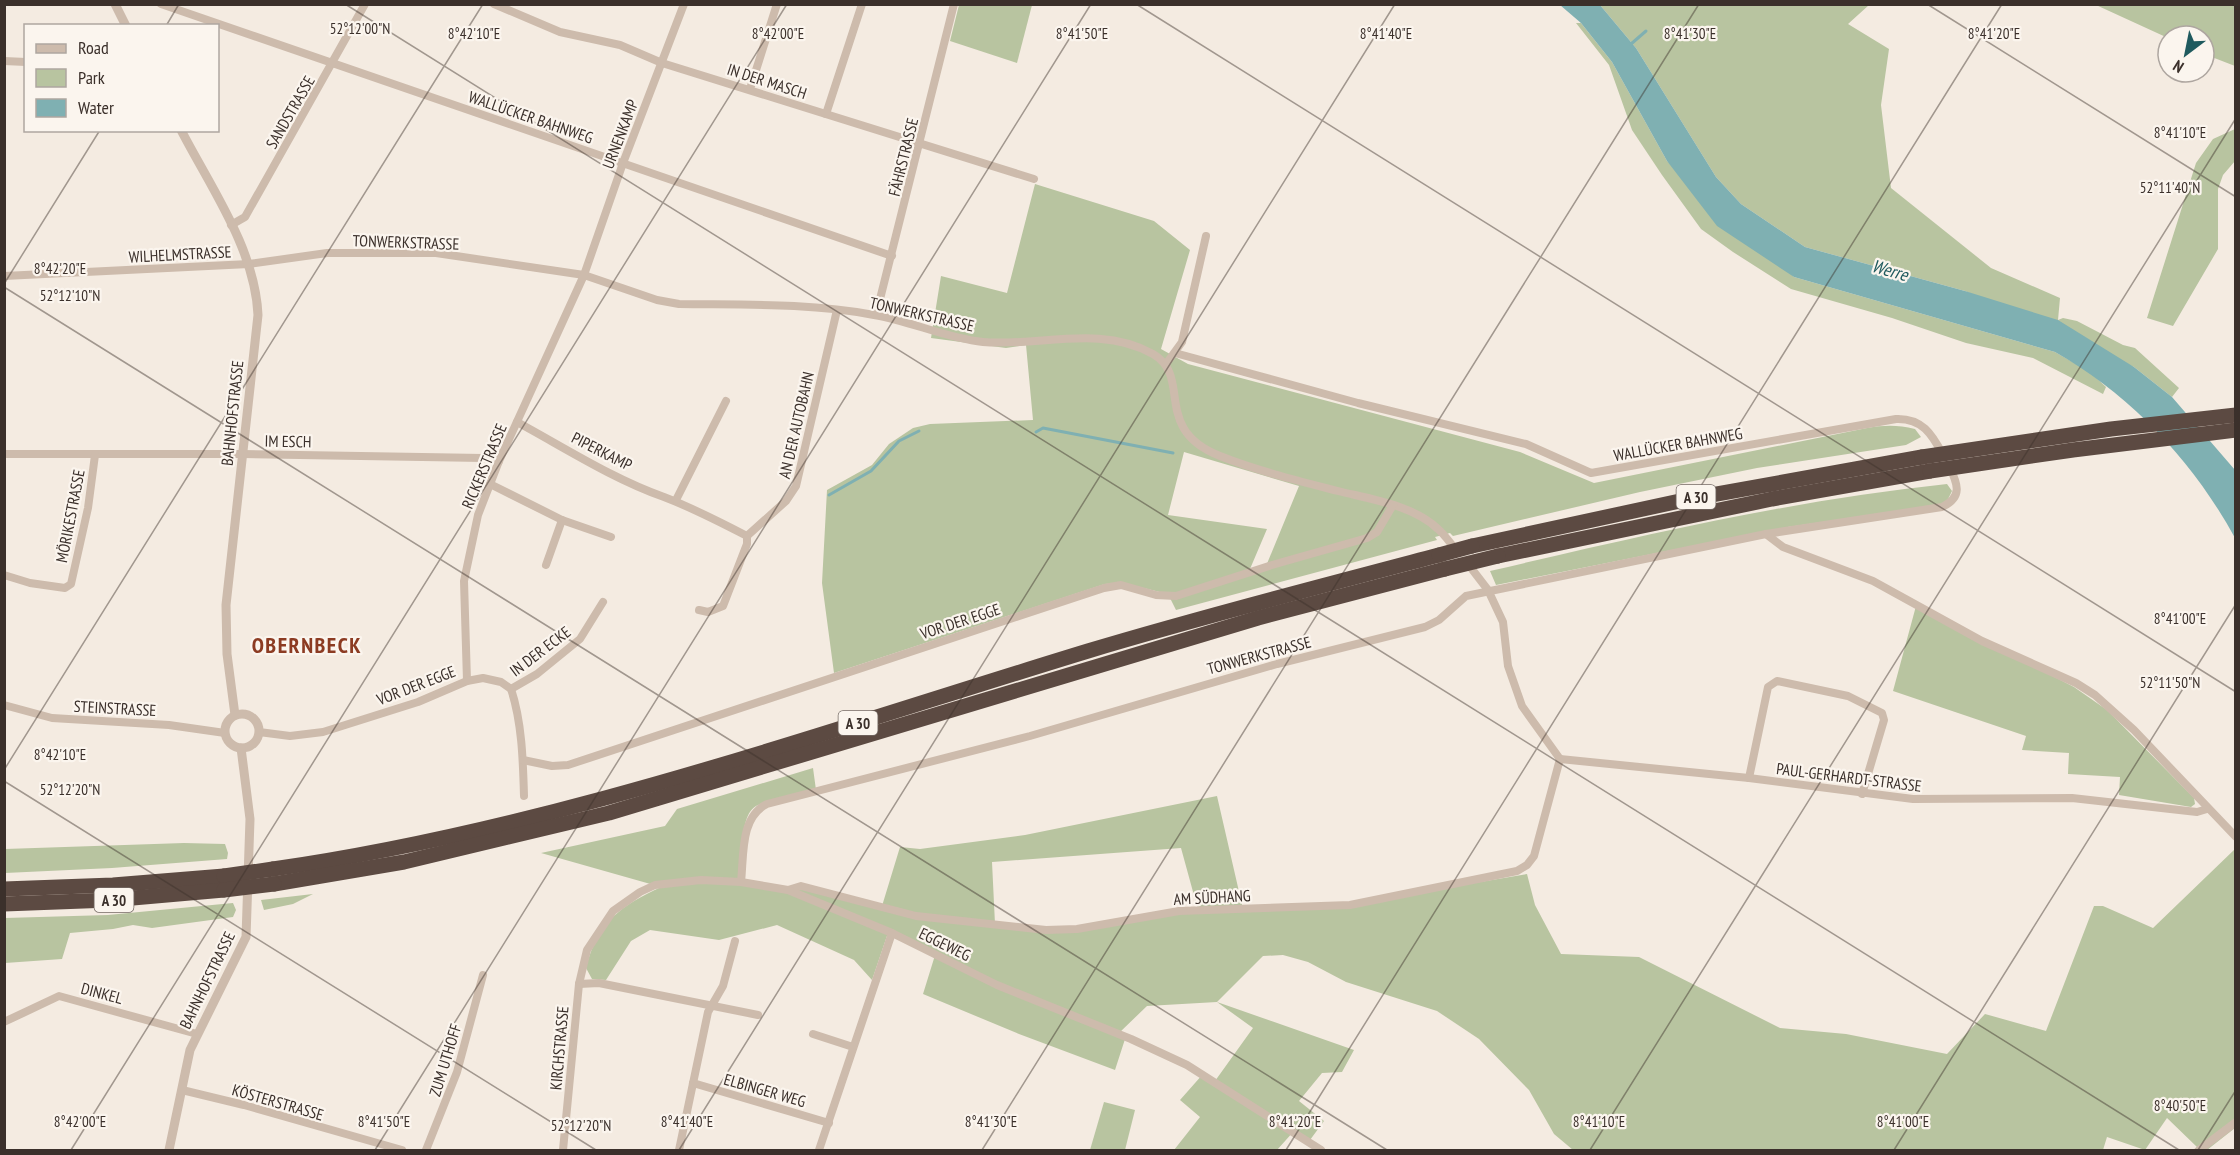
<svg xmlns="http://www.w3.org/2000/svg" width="2240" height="1155" viewBox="0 0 2240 1155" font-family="'PT Sans Narrow',sans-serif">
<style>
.green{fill:#b8c4a0;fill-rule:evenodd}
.water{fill:#7fb0b2}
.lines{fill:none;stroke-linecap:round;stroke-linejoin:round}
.stream{stroke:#7fb0b2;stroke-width:3}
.minor{stroke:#cdbbac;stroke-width:8}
.tertiary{stroke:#cdbbac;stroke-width:9}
.motorway{stroke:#5c4a42;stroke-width:15}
.motorway-bridge{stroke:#5c4a42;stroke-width:15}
.ticks{fill:none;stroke:#3b302b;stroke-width:1.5;stroke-opacity:0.45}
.labels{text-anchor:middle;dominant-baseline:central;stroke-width:4.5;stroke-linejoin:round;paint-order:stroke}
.shield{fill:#fbf5ee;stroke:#756b66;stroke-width:1.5}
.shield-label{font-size:15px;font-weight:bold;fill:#3b302b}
.street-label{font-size:16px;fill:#3b302b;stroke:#fbf5ee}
.water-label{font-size:18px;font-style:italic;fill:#1f5a5e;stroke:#fbf5ee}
.district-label{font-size:22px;font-weight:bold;letter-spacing:1.5px;fill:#8c3b22;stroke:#fbf5ee}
.ticks-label{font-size:15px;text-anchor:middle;fill:#3b302b;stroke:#fbf5ee;stroke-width:4.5;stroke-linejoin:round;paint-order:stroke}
</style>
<rect width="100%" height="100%" fill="#f4ebe1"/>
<g class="green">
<path d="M959 5H1032L1017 63 950 41Z"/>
<path d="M1600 5H1869L1848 24 1889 49 1881 105 1891 188 1991 268 2060 298 2058 320 2063 318 2077 321 2123 345 2135 348 2179 388 2172 397 2134 367 1965 291 1805 247 1741 204 1716 177 1636 48Z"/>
<path d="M2096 5H2235V66L2204 54V36H2168V38Z"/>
<path d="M1576 23H1581L1612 62 1667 161 1794 277 2055 352 2090 372 2106 387 2103 394 2033 358 1966 343 1892 318 1791 289 1733 252 1701 229 1662 175 1632 130 1609 65Z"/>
<path d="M2235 129V161L2223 175 2218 189V249L2173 326 2147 318 2196 163 2213 139Z"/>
<path d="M1035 184 1154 221 1190 250 1161 349 1188 364 1520 452 1594 483 1867 428C1885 425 1898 425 1915 429L1921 437 1906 445 1757 468 1640 492 1453 536 1450 533 1435 537 1437 540 1176 610 1168 594 1123 583 1105 584 834 673 822 583 827 490 872 465 889 444 913 428 930 424 1033 420 1026 345 1006 348 931 338 941 276 1007 293ZM1184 452 1299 486 1264 571 1247 576 1267 529 1168 515Z"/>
<path d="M1947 484 1952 491 1947 501 1940 505 1788 527 1496 585 1490 571C1641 536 1793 500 1947 484Z"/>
<path d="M1916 606 2074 687 2107 710 2194 798 2195 804 2191 807 2119 795 2120 777 2068 774 2069 753 2022 750 2026 736 1893 691Z"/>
<path d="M813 768 816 790C797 795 773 797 756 806 738 816 743 865 743 883L800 888 916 916 1047 931 1198 910 1181 848 992 862 995 924 916 915 882 906 900 847 920 849 1025 835 1217 796 1243 909 1326 908 1527 874 1535 905 1561 954 1639 957 1780 1028 1846 1034 1947 1054 1985 1014 2046 1031 2094 906H2103L2153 928 2235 849V1128L2207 1150H2193L2197 1147 2167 1118 2145 1150 2107 1137 2103 1150H1573L1554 1134 1529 1090 1479 1039 1437 1011 1346 982 1308 962 1283 955 1263 956 1217 1002 1354 1050 1342 1072 1322 1073 1299 1101 1324 1121 1310 1140 1294 1131 1277 1150H1174L1200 1117 1180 1100 1203 1074 1215 1081 1253 1028 1217 1002 1147 1006 1119 1033 1126 1036 1115 1070 1019 1034 923 994 936 952 889 930 872 980 854 960 777 925 719 940 650 930 631 941 606 980 592 979 586 968C598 921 621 906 661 887L541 853 665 826 677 809Z"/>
<path d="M184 843 225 844 228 853 227 859 112 868 5 873V849Z"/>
<path d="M313 894 293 904 264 910 261 900Z"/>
<path d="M233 903 236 910 233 917 152 928 133 925 113 929 70 933 62 959 5 963V918L108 915Z"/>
<path d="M1104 1102 1135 1110 1125 1150H1090Z"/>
</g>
<path class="water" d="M1560 5H1600L1636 48 1716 177 1741 204 1805 247 1965 291 2058 320 2134 367 2172 397 2235 470V538C2193 461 2131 395 2055 352L1794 277 1717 226 1667 161 1612 62 1581 23Z"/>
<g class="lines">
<g class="stream">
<path d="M1631 44 1646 31"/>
<path d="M1036 432 1043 428 1173 453"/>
<path d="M829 495 871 471 899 441 919 431"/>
</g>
<g class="minor">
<path d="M161 4 892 256"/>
<path d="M494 4 560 32 620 45 662 63 1034 179"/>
<path d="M4 61 26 62"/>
<path d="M750 89 777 4"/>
<path d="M826 114 862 4"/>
<path d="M231 225 245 217 365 4"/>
<path d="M4 276 249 264 327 253H436L584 275 657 300 679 304C744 305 810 303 874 315 911 321 945 338 983 342 1039 347 1100 324 1153 354 1193 377 1151 429 1220 456 1258 471 1299 481 1338 491 1370 499 1413 505 1438 529 1445 535 1450 543 1456 550"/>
<path d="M876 315 954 4"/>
<path d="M1175 353 1358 403 1526 444 1591 473 1896 419C1922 418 1932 434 1943 455"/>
<path d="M1166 364 1182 342 1206 236"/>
<path d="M517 422C565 448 613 479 664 497 693 508 720 522 747 536"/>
<path d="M4 454H243L483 458 499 461"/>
<path d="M490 484 562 520 611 537"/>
<path d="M676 500 726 401"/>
<path d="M1766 534 1783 547 1873 581 1982 641 2076 683 2095 695 2134 730 2236 837"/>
<path d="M747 536 786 501 796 486 837 310"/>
<path d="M1468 564 1488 590 1503 622 1508 666 1522 706 1560 759"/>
<path d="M546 565 562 520"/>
<path d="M4 575 30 583 65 588 71 584 88 508 95 455"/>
<path d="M699 610 708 612 723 606 747 544V536"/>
<path d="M467 681 464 581 478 515 499 461 584 275 623 163 684 4"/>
<path d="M511 689 537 674 580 639 603 602"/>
<path d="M4 705 52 718 169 725 225 733"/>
<path d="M259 732 290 736 323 732 418 702 467 681 483 678 501 682 511 689C522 722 523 761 524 796"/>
<path d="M1560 759 1749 778 1913 799 2072 798 2197 812 2207 809"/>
<path d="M523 760 552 766 568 765 1104 588 1121 585 1156 595 1176 596 1272 565 1367 538 1377 532 1393 505"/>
<path d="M1749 778 1768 687 1777 681 1848 696 1882 713 1884 720 1862 794"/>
<path d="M741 882C744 855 740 817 767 804L1030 736 1277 664 1425 627 1439 620 1466 596 1766 534 1942 507C1963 497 1958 484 1949 466"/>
<path d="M788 890 801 886 916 916 1046 930 1077 929 1179 911 1350 905 1517 871 1527 865 1534 856 1560 759"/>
<path d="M579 984 599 983 758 1015"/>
<path d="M4 1022 59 996 197 1034"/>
<path d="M813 1034 853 1047"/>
<path d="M693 1083 829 1123"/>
<path d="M182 1090 244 1105 402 1150"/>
<path d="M426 1150 457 1072 483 975"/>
<path d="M563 1150 579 984 587 950 613 911 640 892 655 885 701 880 741 882 788 890 892 933 997 985 1131 1039 1187 1065 1321 1150"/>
<path d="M679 1150 708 1012 723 986 735 941"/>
<path d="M819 1150 892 933"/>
<path d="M2199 1150 2236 1122"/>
</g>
<g class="tertiary">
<path d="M115 4 126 26"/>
<path d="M181 130C211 188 255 249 258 315L226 605 227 654 235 715"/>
<circle cx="242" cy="731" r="17"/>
<path d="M169 1150 190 1050 246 937 250 819 241 748"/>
</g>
<g class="motorway">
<path d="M1472 546 1689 499 1922 457"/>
<path d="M1498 556 1772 499 1930 471"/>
<path d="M273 869C552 829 819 733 1088 651 1204 616 1322 586 1439 555"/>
<path d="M274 884 404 862 609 813 1258 618 1445 569"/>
<path d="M4 889 113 885 224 876"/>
<path d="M4 904 110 900 224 890"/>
</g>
<g class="motorway-bridge">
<path d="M1922 457 2111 429 2236 415"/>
<path d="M1930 471 2073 450 2236 430"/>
<path d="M1439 555 1472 546"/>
<path d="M1445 569 1498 556"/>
<path d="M224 876 273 869"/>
<path d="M224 890 274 884"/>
</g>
</g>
<path class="ticks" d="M345 4 2179 1150M1136 4 2236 692M1927 4 2236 197M166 26 179 4M4 284 100 130M4 287 1387 1150M4 770 483 4M4 781 596 1150M71 1150 787 4M375 1150 1091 4M679 1150 1395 4M982 1150 1699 4M1286 1150 2002 4M1590 1150 2236 118M1894 1150 2236 604M2198 1150 2236 1090"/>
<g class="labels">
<g class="shield">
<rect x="1676.5" y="485" width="39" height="24" rx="4.5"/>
<rect x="838.5" y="711" width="39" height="24" rx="4.5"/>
<rect x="94.5" y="888" width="39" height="24" rx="4.5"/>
</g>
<g class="shield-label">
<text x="1696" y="497">A 30</text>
<text x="858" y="723">A 30</text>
<text x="114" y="900">A 30</text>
</g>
<g class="street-label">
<text transform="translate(767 81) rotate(18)">IN DER MASCH</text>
<text transform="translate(290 112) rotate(-60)">SANDSTRASSE</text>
<text transform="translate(531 117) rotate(19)">WALLÜCKER BAHNWEG</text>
<text transform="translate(620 134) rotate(-69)">URNENKAMP</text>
<text transform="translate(903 157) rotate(-76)">FÄHRSTRASSE</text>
<text transform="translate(406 242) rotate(2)">TONWERKSTRASSE</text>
<text transform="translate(180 254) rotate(-3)">WILHELMSTRASSE</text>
<text transform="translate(922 314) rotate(13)">TONWERKSTRASSE</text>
<text transform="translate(232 413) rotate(-84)">BAHNHOFSTRASSE</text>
<text transform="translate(796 425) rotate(-77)">AN DER AUTOBAHN</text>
<text transform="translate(288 441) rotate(1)">IM ESCH</text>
<text transform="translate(1678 444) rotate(-10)">WALLÜCKER BAHNWEG</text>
<text transform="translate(602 451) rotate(27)">PIPERKAMP</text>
<text transform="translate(484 466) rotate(-67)">RICKERSTRASSE</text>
<text transform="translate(70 516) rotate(-79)">MÖRIKESTRASSE</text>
<text transform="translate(960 621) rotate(-18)">VOR DER EGGE</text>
<text transform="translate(540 651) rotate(-37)">IN DER ECKE</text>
<text transform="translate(1259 655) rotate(-15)">TONWERKSTRASSE</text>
<text transform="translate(416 685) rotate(-21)">VOR DER EGGE</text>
<text transform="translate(115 708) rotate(3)">STEINSTRASSE</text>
<text transform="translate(1849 777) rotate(7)">PAUL-GERHARDT-STRASSE</text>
<text transform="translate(1212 897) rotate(-3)">AM SÜDHANG</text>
<text transform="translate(945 944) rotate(26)">EGGEWEG</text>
<text transform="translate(207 980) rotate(-64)">BAHNHOFSTRASSE</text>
<text transform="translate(102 993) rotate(15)">DINKEL</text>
<text transform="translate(559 1048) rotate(-85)">KIRCHSTRASSE</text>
<text transform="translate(445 1060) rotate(-73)">ZUM UTHOFF</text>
<text transform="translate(765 1090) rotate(16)">ELBINGER WEG</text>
<text transform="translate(278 1102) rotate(16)">KÖSTERSTRASSE</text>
</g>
<g class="water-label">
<text transform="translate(1890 270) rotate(16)">Werre</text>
</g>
<g class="district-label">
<text x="307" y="645">OBERNBECK</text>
</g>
</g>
<g class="ticks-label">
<text x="360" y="34">52°12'00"N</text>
<text x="474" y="39">8°42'10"E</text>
<text x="778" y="39">8°42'00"E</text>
<text x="1082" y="39">8°41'50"E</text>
<text x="1386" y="39">8°41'40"E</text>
<text x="1690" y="39">8°41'30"E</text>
<text x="1994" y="39">8°41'20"E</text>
<text x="2180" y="138">8°41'10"E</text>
<text x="2170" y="193">52°11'40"N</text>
<text x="60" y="274">8°42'20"E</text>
<text x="70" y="301">52°12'10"N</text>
<text x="2180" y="624">8°41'00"E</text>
<text x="2170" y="688">52°11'50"N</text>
<text x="60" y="760">8°42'10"E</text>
<text x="70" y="795">52°12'20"N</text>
<text x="2180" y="1111">8°40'50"E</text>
<text x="80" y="1127">8°42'00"E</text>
<text x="384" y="1127">8°41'50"E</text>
<text x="687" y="1127">8°41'40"E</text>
<text x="991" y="1127">8°41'30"E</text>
<text x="1295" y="1127">8°41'20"E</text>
<text x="1599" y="1127">8°41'10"E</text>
<text x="1903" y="1127">8°41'00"E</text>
<text x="581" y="1131">52°12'20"N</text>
</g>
<rect width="2240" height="1155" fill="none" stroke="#3b302b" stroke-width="12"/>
<rect x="24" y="24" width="195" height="108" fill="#fbf5ee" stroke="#aea6a0" stroke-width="1.5"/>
<rect x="36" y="44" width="30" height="9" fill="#cdbbac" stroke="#aea6a0" stroke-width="1.5"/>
<text x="78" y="54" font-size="18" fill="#3b302b">Road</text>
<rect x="36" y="69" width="30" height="18" fill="#b8c4a0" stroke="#aea6a0" stroke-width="1.5"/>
<text x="78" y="84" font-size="18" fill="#3b302b">Park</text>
<rect x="36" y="99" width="30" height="18" fill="#7fb0b2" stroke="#aea6a0" stroke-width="1.5"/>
<text x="78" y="114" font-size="18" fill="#3b302b">Water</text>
<g transform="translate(2186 54) rotate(212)"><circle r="28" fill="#fbf5ee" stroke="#aea6a0" stroke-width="1.5"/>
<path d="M0-4.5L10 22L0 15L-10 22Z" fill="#1f5a5e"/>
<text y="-9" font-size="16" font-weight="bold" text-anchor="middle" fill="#3b302b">N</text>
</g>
</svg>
